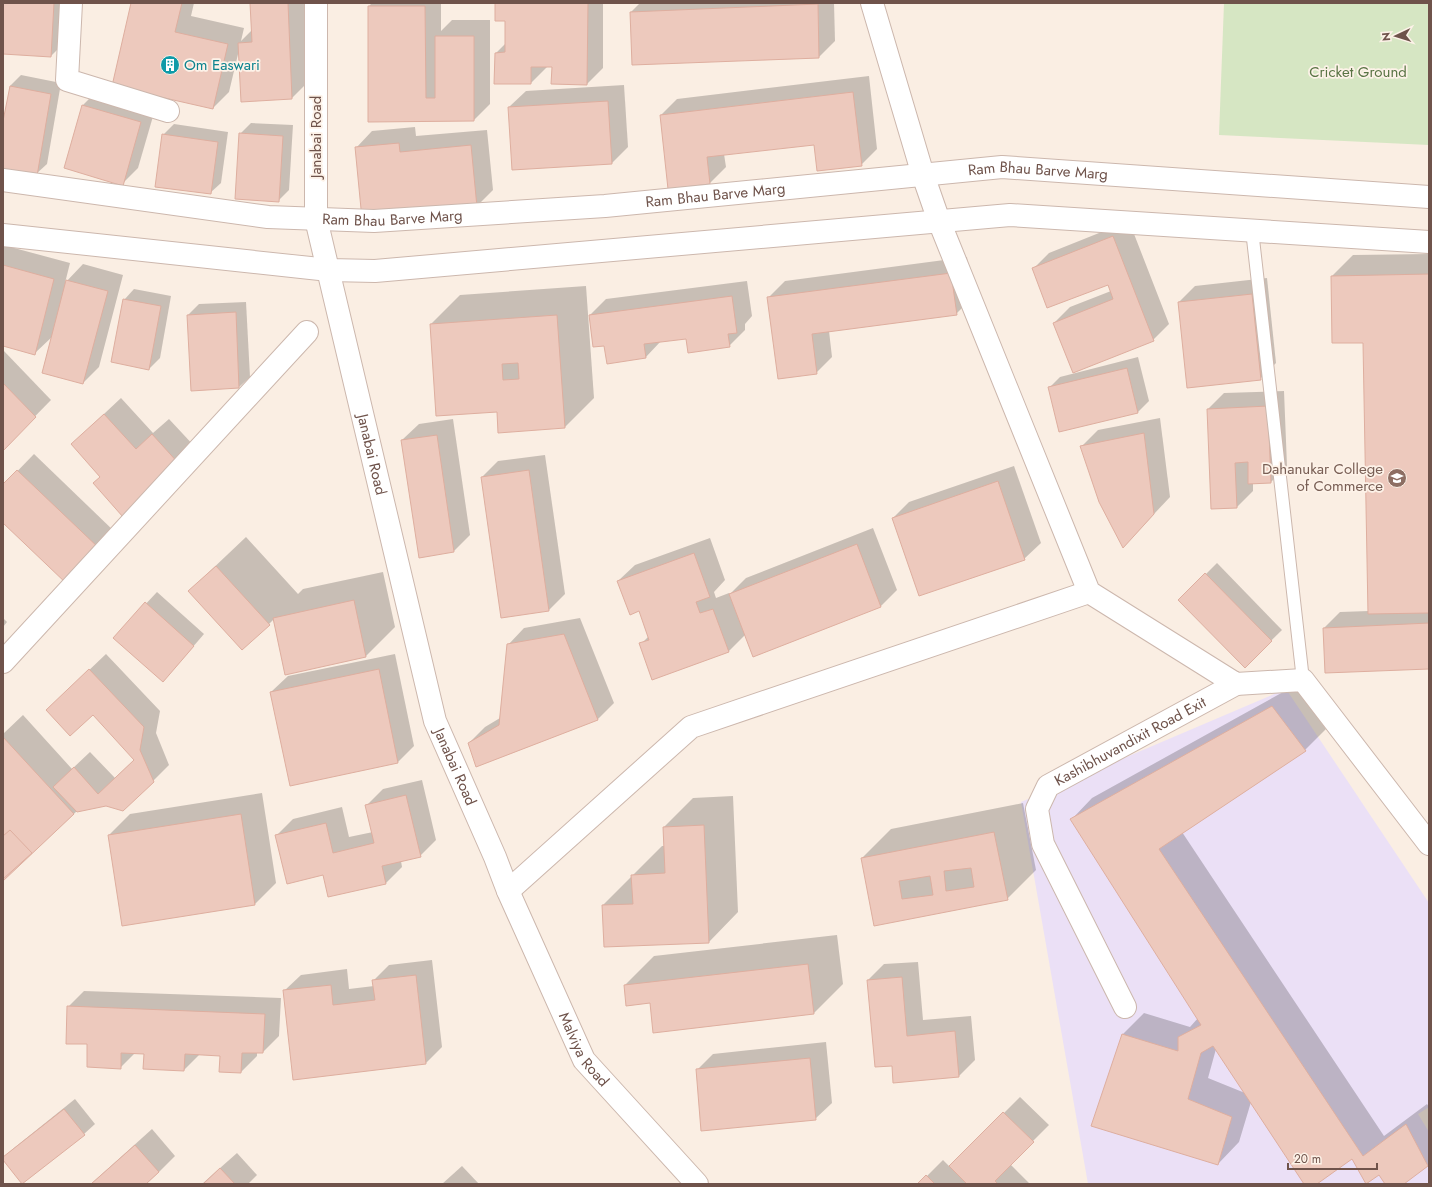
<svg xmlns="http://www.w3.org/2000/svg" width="1432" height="1187" viewBox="0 0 1432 1187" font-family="Jost,sans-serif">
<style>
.education{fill:#ebe0f6}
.green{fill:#d6e6c3}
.shadow{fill:#0003;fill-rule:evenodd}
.building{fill:#edc9bd;stroke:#deae9f;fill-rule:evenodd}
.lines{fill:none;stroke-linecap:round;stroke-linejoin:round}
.service-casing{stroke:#ccb7ad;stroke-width:14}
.minor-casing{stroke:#ccb7ad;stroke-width:24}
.tertiary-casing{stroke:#ccb7ad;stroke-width:24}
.service{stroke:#fff;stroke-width:12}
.minor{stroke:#fff;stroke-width:22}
.tertiary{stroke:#fff;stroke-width:22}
.labels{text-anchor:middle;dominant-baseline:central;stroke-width:3.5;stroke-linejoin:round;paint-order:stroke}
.culture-label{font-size:15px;fill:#0d838f;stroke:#fdf2e8;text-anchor:start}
.park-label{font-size:15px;fill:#597444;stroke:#fdf2e8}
.street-label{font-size:15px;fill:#6f534b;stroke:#fdf2e8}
.education-label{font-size:15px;fill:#785e54;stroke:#fdf2e8;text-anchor:end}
</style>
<rect width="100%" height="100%" fill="#faeee3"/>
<path class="education" d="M1286 689 1429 903V1107L1418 1114 1429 1132V1184H1088L1021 802Z"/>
<path class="green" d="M1224 3H1429V145L1219 135Z"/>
<g class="shadow">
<path d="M3 3H73L72 35 51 56 3 53Z"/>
<path d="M132 3H194L191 16 244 28 241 41 252 30 251 3H305L308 82 292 98 239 50 229 92 213 108Z"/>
<path d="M372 3H441V31L452 20H490V104L474 120 369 121V6Z"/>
<path d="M496 3H603V68L587 84 553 66H547V67L531 83 496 53 506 43V20Z"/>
<path d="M640 3H834L835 41 819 57 633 64 631 12Z"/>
<path d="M21 75 61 83 47 164 36 174 3 168V127L10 86Z"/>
<path d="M869 76 877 149 861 165 815 144 724 154 726 167 710 183 669 188 661 115 677 99Z"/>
<path d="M624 85 628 147 612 163 513 169 509 107 526 91Z"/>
<path d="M99 89 156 106 138 168 122 184 65 168 83 105Z"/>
<path d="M251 123 293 125 289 190 278 201 240 134Z"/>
<path d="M174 124 228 132 221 183 210 193 163 135Z"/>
<path d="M415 127 416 136 487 130 493 190 477 206 356 148 372 131Z"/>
<path d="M1129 221 1169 324 1153 340 1054 323 1070 307 1111 291 1108 283 1033 269 1049 253Z"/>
<path d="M3 245 70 263 65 283 83 264 123 275 99 367 83 383 53 336 35 353 3 345Z"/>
<path d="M1429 254V668L1324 628 1340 612 1369 611 1364 342 1332 276 1353 255Z"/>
<path d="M967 257 972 298 956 314 829 331 832 357 816 373 768 298 785 281Z"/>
<path d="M1267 278 1276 363 1260 379 1179 302 1195 286Z"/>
<path d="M747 281 752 316 745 324V330L729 346 687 338 661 341 645 358 605 345 590 315 606 299Z"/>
<path d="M586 286 594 398 565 427 498 411 431 324 460 295Z"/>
<path d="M134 289 171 296 160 358 149 369 124 300Z"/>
<path d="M246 302 250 377 239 387 188 315 199 304Z"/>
<path d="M3 350 51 400 3 449Z"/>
<path d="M1138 357 1149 401 1138 412 1060 431 1049 388 1060 377Z"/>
<path d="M1284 391 1287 466 1271 482H1253V491L1237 507 1208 409 1224 393Z"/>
<path d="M121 398 153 433 169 419 196 448 180 464 101 476 89 428Z"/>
<path d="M1160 418 1170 497 1123 547 1082 446 1098 430Z"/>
<path d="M453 419 470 535 454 551 402 440 419 424Z"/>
<path d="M34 454 116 533 84 568 3 522V486Z"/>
<path d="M545 455 565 594 549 610 482 477 498 461Z"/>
<path d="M1014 466 1041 543 1024 559 893 518 909 502Z"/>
<path d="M873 528 897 590 881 606 746 634 729 651 641 644 649 636 640 610 618 581 635 565 710 538 725 580 714 592 716 598 729 593 730 594 746 578Z"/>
<path d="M246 537 298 594 303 589 383 572 395 627 366 656 274 619 269 624 189 591Z"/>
<path d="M1217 563 1282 630 1245 666 1180 600Z"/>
<path d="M157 592 204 634 173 670 114 638Z"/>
<path d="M3 618 7 622 3 627Z"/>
<path d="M580 618 614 703 598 719 477 766 469 743 485 727 500 718 508 645 524 628Z"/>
<path d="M106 654 160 711 156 733 169 765 153 781 106 805 77 811 3 880V734L23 715 72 769 90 752 115 778 135 759 93 714 64 694Z"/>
<path d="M395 654 414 746 398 762 271 692 288 676Z"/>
<path d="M1294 686 1326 729 1305 750 1182 832 1384 1136 1427 1104 1429 1107V1164L1402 1184H1386L1379 1174 1352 1157 1315 1184H1305L1251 1102 1239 1142 1218 1164 1123 1034 1144 1013 1190 1027 1198 1018 1072 819 1092 798ZM1216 1049 1245 1093 1208 1078Z"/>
<path d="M422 780 436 840 420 856 401 861 402 867 386 883 329 896 324 874 277 835 293 819 342 807 349 837 373 832 367 805 383 789Z"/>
<path d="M262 793 276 883 255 904 109 835 130 814Z"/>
<path d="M733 796 738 912 709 942 603 905 662 846H665L664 827 693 798Z"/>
<path d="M1023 803 1036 870 1007 899 875 925 862 858 891 829Z"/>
<path d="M837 935 843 984 814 1013 651 1002 625 985 654 956Z"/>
<path d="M432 960 442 1047 426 1063 284 991 301 975 347 969 349 989 374 986 373 981 389 965Z"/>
<path d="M918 962 923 1020 971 1016 975 1060 959 1076 893 1065 868 980 884 964Z"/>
<path d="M84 991 281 998 279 1036 263 1052H257V1056L241 1072 221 1055 200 1054 184 1070 144 1068 145 1053 136 1052 120 1068 89 1043 68 1007Z"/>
<path d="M826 1042 832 1103 815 1119 697 1070 713 1054Z"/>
<path d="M1020 1097 1049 1125 1010 1164 1030 1184H919L943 1160 950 1167Z"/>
<path d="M75 1099 95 1124 84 1134 3 1158 14 1148Z"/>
<path d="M152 1129 175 1156 159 1172 145 1184H91Z"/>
<path d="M237 1153 257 1175 248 1184H202Z"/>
<path d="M462 1166 479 1184H442Z"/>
</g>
<g class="building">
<path d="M3 3H54L51 57 3 54Z"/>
<path d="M131 3H182L175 32 228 44 213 109 112 86Z"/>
<path d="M250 3H288L292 99 241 102 238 43 252 42Z"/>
<path d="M495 3H588L587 85 551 84 552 67H531V84H494L495 53 505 52V21H495Z"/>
<path d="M818 4 819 58 632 65 630 12Z"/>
<path d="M368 6H425L426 98H435V36H474V121L368 122Z"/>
<path d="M10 86 51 94 37 176 3 169V121Z"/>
<path d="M853 92 862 166 817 171 814 145 707 157 710 184 668 189 660 115Z"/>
<path d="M608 101 612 164 512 170 508 107Z"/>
<path d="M82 105 141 122 123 186 64 168Z"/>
<path d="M239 133 283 136 279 202 235 199Z"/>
<path d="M162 134 218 142 211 194 155 187Z"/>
<path d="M399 143 400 152 471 145 477 207 362 219 355 147Z"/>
<path d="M1113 236 1154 341 1073 373 1053 323 1113 299 1108 285 1047 308 1032 268Z"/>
<path d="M3 265 54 279 35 355 3 346Z"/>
<path d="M951 273 957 315 812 334 817 374 778 379 767 297Z"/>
<path d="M1429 274V613L1368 614 1363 343H1332L1331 276Z"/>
<path d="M66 280 108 291 83 384 42 373Z"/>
<path d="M1252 294 1261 380 1187 388 1178 302Z"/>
<path d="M732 296 737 333 728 334 730 347 688 353 686 339 644 344 646 358 607 364 604 346 593 347 589 315Z"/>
<path d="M123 299 161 306 149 370 111 362Z"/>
<path d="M236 312 239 388 191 391 187 315Z"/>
<path d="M557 315 565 428 498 433 497 412 436 416 430 324ZM518 363 519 379 503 380 502 364Z"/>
<path d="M1127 368 1138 413 1059 432 1048 387Z"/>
<path d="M3 383 36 417 3 451Z"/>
<path d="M1268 406 1271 483 1248 484V462L1235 463 1237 508 1211 509 1207 409Z"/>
<path d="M104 414 136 449 152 434 180 465 123 517 93 483 100 477 71 444Z"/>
<path d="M1144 433 1154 514 1123 548 1099 502 1080 446Z"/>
<path d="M437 435 454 552 419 558 401 440Z"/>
<path d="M17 470 101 550 68 585 3 523V484Z"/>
<path d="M529 470 549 611 501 618 481 477Z"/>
<path d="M998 481 1025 560 919 596 892 518Z"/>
<path d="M857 544 881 607 753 657 729 594Z"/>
<path d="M694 553 710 597 696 602 700 613 713 609 729 652 652 680 639 643 649 640 639 611 630 615 617 581Z"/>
<path d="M216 566 270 625 242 650 188 591Z"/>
<path d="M1205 573 1272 641 1245 668 1178 600Z"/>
<path d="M354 600 366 657 285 675 273 618Z"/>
<path d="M145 602 194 646 163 682 113 638Z"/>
<path d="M1429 623V669L1325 673 1323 628Z"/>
<path d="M564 634 598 720 476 767 468 743 499 725 507 644Z"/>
<path d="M89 669 144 727 140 750 154 782 123 811 106 806 77 812 53 787 74 767 98 794 134 760 93 715 70 736 46 710Z"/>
<path d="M379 669 398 763 290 786 270 692Z"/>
<path d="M1272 706 1306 751 1159 849 1363 1156 1406 1124 1428 1166 1404 1184H1385L1379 1175 1366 1184 1352 1159 1317 1184H1304L1213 1046 1201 1053 1188 1099 1232 1117 1218 1165 1091 1126 1122 1034 1178 1051V1037L1201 1025 1070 819Z"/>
<path d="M3 737 74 814 3 881Z"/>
<path d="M406 795 421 857 382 866 386 884 328 897 323 875 287 884 275 835 326 823 333 853 374 843 365 805Z"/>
<path d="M241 814 255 905 122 926 108 835Z"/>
<path d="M704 825 709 943 604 947 602 905 633 904 631 875 665 873 663 827Z"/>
<path d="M10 830 32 853 3 879V836Z"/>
<path d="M994 832 1008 900 874 926 861 858ZM971 868 974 887 946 891 944 871ZM930 876 933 895 902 899 899 881Z"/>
<path d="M808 964 814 1014 653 1033 650 1003 626 1006 624 985Z"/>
<path d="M416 975 426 1064 293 1080 283 990 331 985 333 1005 375 1000 372 980Z"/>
<path d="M902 977 907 1036 955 1031 959 1077 893 1083 892 1066 875 1067 867 980Z"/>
<path d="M67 1006 265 1014 263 1053H242L241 1073 219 1072 220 1056 185 1054 184 1071 143 1069 144 1054 121 1053V1069L87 1067V1044H66Z"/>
<path d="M810 1058 816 1120 701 1131 696 1069Z"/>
<path d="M64 1109 85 1135 22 1184 3 1160V1157Z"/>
<path d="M1003 1112 1034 1142 995 1181 998 1184H967L949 1166Z"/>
<path d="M135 1145 159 1172 146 1184H91Z"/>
<path d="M220 1168 235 1184H203Z"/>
<path d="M926 1175 935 1184H917Z"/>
</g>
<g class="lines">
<g class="service-casing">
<path id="service" d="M1252 230 1303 680"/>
</g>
<g class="minor-casing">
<g id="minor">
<path d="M71 3 67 80 168 111"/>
<path id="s1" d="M316 3V219L435 721 495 857 508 891 584 1060 697 1184"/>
<path d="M872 3 923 175 939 221 1089 592 1236 684 1303 680 1429 844"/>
<path d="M3 662 307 332"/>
<path d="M508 891 691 727 1089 592"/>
<path id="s2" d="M1125 1007 1043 844 1037 809 1048 786 1236 684"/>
</g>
</g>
<g class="tertiary-casing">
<g id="tertiary">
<path id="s3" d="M3 180 268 217 374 221 605 206 1002 167 1429 197"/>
<path d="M3 235 329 270 375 271 1010 215 1429 242"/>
</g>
</g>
<use href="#service" class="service"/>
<use href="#minor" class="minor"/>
<use href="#tertiary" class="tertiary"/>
</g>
<defs>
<g id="building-disc" transform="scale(1)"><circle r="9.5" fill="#0f9aa8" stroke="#fdf2e8"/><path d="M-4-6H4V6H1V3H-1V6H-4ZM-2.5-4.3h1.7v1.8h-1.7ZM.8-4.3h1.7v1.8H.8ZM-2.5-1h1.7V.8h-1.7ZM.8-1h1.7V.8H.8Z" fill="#fff"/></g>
<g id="university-disc" transform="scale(1)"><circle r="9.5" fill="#8d6e63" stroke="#fdf2e8"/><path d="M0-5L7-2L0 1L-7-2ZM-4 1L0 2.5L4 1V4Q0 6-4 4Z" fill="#fff"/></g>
</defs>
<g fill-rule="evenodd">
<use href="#building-disc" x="170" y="65"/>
<use href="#university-disc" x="1397" y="478"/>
</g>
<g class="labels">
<g class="culture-label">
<text x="184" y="65">Om Easwari</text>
</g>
<g class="park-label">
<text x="1358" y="72">Cricket Ground</text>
</g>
<g class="street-label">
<text transform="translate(316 137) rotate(-90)">Janabai Road</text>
<text stroke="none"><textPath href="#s3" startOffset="1040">Ram Bhau Barve Marg</textPath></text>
<text stroke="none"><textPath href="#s3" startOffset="716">Ram Bhau Barve Marg</textPath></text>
<text stroke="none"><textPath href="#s3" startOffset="392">Ram Bhau Barve Marg</textPath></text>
<text stroke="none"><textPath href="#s1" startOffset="458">Janabai Road</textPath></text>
<text stroke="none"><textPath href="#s2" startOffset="337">Kashibhuvandixit Road Exit</textPath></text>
<text stroke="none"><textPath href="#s1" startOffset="782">Janabai Road</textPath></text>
<text stroke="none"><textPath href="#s1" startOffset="1093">Malviya Road</textPath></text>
</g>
<g class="education-label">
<text x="1383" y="469">Dahanukar College<tspan x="1383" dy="17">of Commerce</tspan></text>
</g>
</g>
<rect width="1432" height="1187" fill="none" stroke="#6f534b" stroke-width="8"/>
<g transform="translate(1396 36) rotate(266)" stroke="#fdf2e8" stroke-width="3" paint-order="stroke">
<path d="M0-3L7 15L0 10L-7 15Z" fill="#6f534b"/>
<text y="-6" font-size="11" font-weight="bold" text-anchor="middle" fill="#6f534b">N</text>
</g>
<path d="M1288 1163v6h89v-6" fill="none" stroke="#6f534b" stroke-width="2"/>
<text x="1294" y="1163" font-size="12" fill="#6f534b" stroke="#fdf2e8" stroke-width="3" paint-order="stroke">20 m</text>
</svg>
